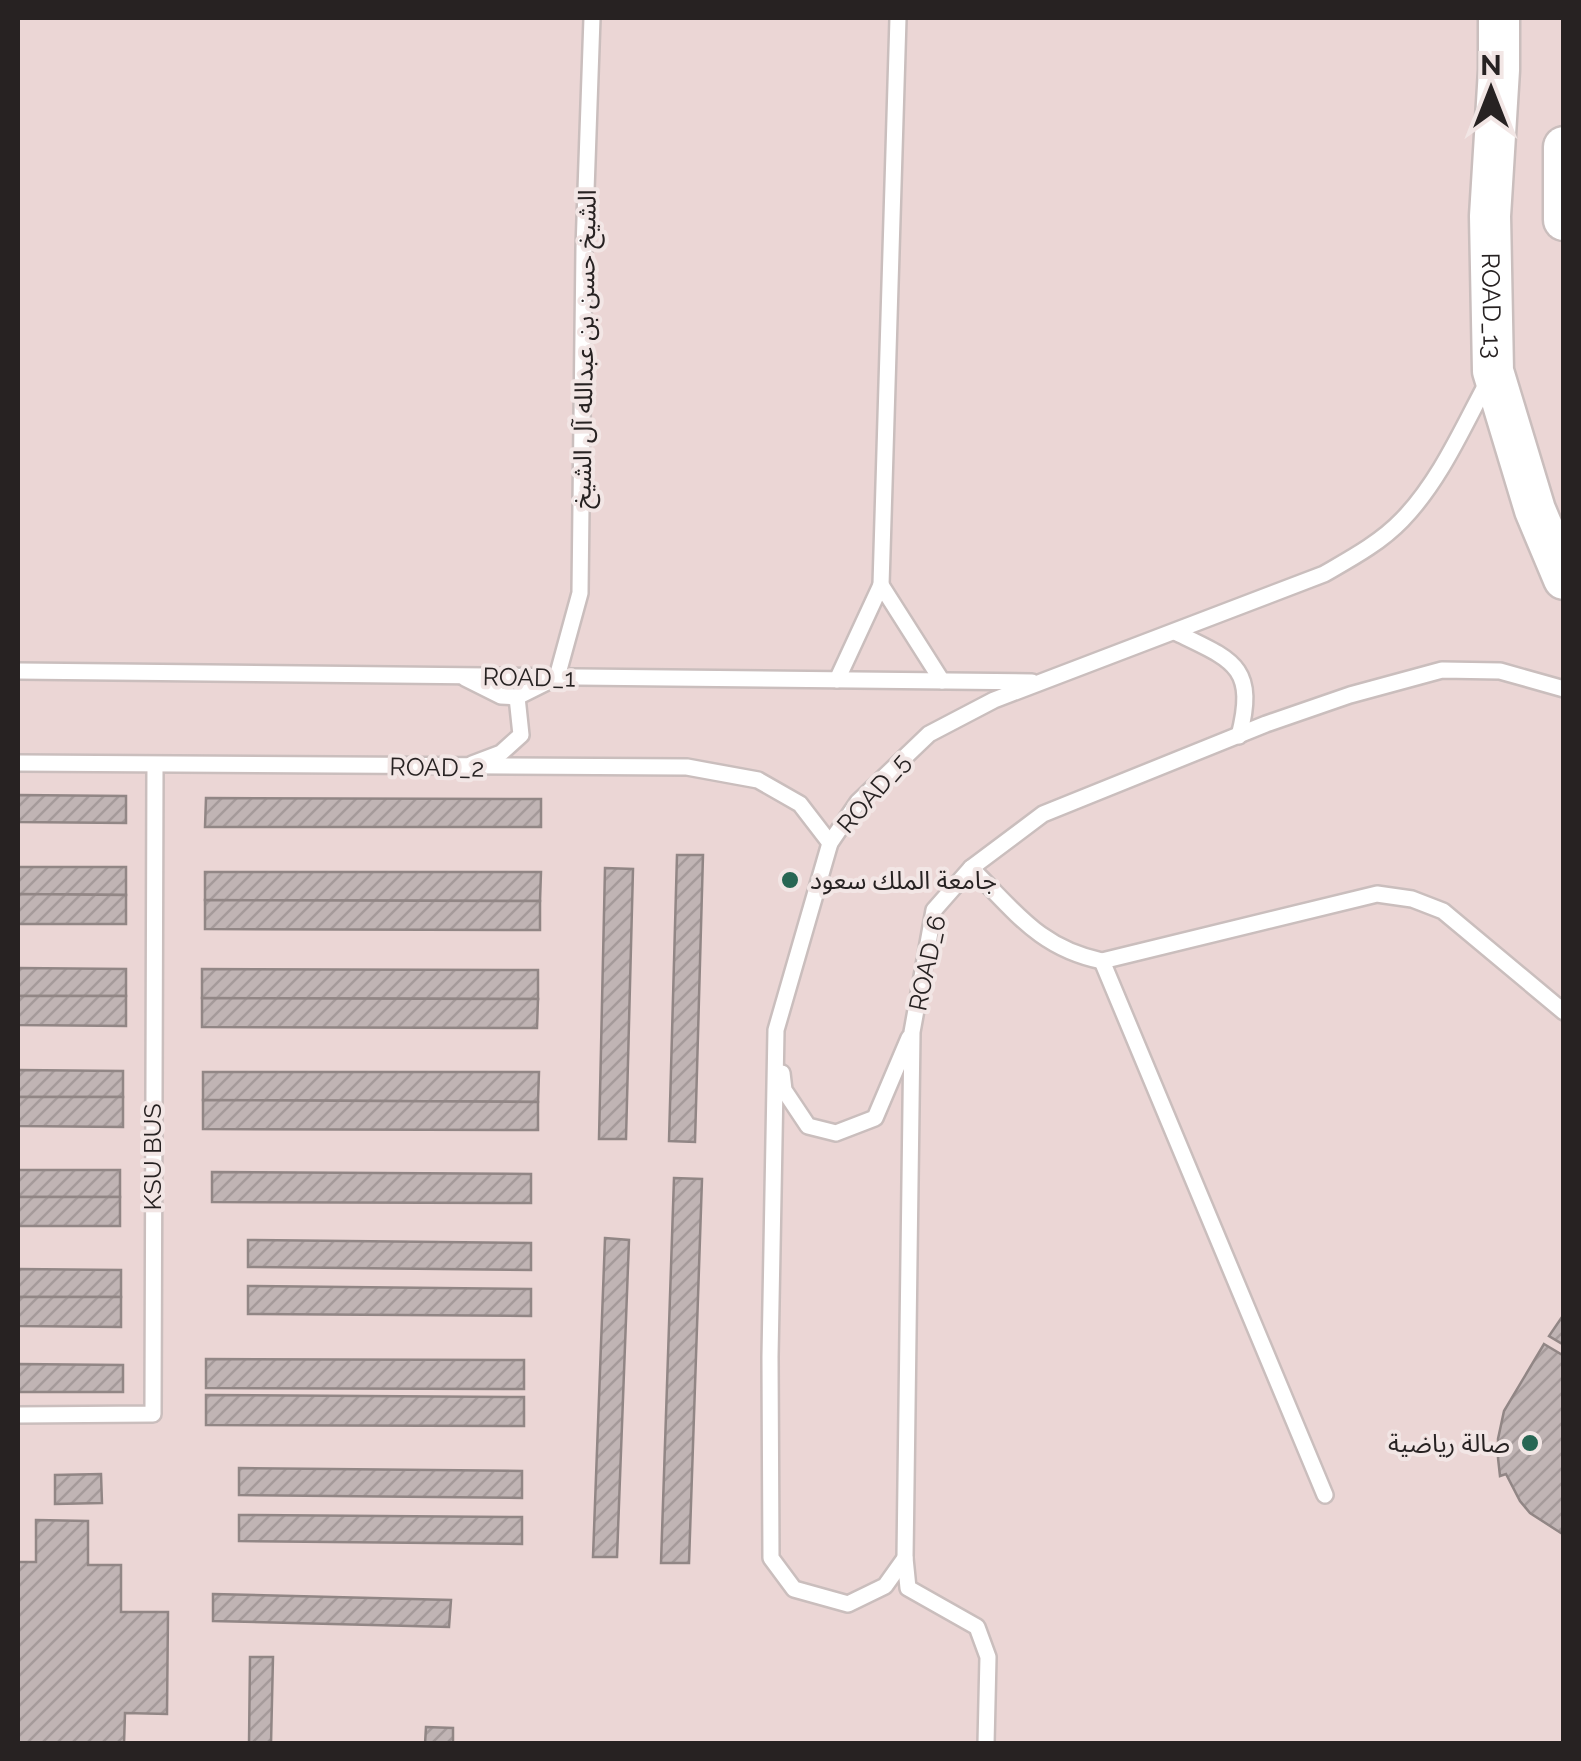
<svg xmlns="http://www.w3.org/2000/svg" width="1581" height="1761" viewBox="0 0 1581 1761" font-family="Raleway,'Noto Sans Arabic',sans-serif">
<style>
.built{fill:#ebd6d5}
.building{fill:url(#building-hatch);stroke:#918685;stroke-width:2.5}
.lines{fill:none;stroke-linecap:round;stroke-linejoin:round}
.lane-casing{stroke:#cabebd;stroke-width:20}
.secondary-casing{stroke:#cabebd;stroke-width:45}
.lane{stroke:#fff;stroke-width:15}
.secondary{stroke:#fff;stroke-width:40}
.poi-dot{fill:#276653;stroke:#f2e6e5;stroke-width:4}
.labels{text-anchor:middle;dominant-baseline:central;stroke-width:8;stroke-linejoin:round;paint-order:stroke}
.street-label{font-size:25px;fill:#272222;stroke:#f2e6e5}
.poi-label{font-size:25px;fill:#272222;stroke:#f2e6e5;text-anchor:start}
</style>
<defs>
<pattern id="building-hatch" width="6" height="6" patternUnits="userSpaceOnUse" patternTransform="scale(2.5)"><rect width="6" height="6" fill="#c0b4b4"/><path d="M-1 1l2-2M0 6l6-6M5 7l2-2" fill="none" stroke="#a59a9a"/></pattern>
</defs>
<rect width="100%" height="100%" fill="#f2e6e5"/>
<rect class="built" x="18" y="18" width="1545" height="1725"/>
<g class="building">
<path d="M18 795 126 796V823L18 822Z"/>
<path d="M206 798 541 799V827H205Z"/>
<path d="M677 855H703L695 1142 669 1141Z"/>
<path d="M18 867H126V895L18 894Z"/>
<path d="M605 868 633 869 626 1139H599Z"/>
<path d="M205 872H541L540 901 205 900Z"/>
<path d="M18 894 126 895V924H18Z"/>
<path d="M205 900 540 901V930L205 929Z"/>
<path d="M18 968 126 969V996H18Z"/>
<path d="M202 969 538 970V999L202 998Z"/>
<path d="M18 996H126V1026L18 1025Z"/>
<path d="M202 998 538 999 537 1028 202 1027Z"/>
<path d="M18 1070 123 1071V1097H18Z"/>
<path d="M203 1072H539L538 1102 203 1100Z"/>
<path d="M18 1097H123V1127L18 1126Z"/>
<path d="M203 1100 538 1102V1130L203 1129Z"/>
<rect x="18" y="1170" width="102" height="27"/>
<path d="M212 1172 531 1174V1203L212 1202Z"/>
<path d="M674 1178 702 1179 689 1563H661Z"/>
<rect x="18" y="1197" width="102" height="29"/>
<path d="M605 1238 629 1240 617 1557H593Z"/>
<path d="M248 1240 531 1243V1270L248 1267Z"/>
<path d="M18 1269 121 1270V1297H18Z"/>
<path d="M248 1286 531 1289V1316L248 1314Z"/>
<path d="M18 1297H121V1327L18 1326Z"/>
<path d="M1564 1314V1345L1549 1336Z"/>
<path d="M1544 1344 1564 1356V1535L1530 1513 1520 1501 1506 1474 1500 1476 1498 1458V1439L1504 1411Z"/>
<path d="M206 1359 524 1360V1389L206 1388Z"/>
<path d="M18 1364 123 1365V1392H18Z"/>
<path d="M206 1395 524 1397V1426L206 1425Z"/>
<path d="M239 1468 522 1471V1498L239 1495Z"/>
<path d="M101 1474 102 1503 55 1504V1475Z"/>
<path d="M239 1515 522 1517V1544L239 1541Z"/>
<path d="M36 1520 88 1521V1565H121V1612H168L167 1714 125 1713 124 1744H18V1562H36Z"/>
<path d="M213 1594 451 1600 449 1627 213 1621Z"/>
<path d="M250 1657H273L271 1744H249Z"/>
<path d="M426 1727 453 1728V1744H425Z"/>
</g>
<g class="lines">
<g class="lane-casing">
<g id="lane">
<path d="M881 585 898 18"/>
<path d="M1175 632C1233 660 1257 666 1239 736"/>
<path d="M18 671 1032 682"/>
<path d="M465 678 501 696 517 697"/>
<path d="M837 680 881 585 942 681"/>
<path d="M18 763 687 767 758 780 800 804 830 843"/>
<path d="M472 764 501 753 521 735 517 697 557 677 580 593 584 248 592 18"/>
<path d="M971 868C1015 911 1039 948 1102 961L1377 894 1412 899 1443 911 1564 1012"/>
<path d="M1102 961 1325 1495"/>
<path d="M782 1073 784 1090 808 1126 836 1133 875 1118 909 1038"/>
<path d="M18 1415 153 1414 155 765"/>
<path d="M905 1558 885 1586 848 1604 794 1589 771 1558 770 1357 776 1030 830 843 858 802 929 734 994 700 1324 574C1350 559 1380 543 1402 520 1440 481 1463 427 1489 379"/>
<path d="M986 1744 988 1657 977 1627 908 1588 905 1558 912 1032 934 910 971 868 1043 814 1266 724 1350 695 1442 670 1500 671 1564 689"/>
</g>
</g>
<g class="secondary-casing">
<g id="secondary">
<path id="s1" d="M1499 18V70L1490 216 1493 371 1535 510 1564 579"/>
<path d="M1564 147V220"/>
</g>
</g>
<use href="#lane" class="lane"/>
<use href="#secondary" class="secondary"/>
</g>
<g class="poi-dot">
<circle cx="790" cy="880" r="10"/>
<circle cx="1530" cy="1443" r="10"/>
</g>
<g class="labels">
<g class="street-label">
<text stroke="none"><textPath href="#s1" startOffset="288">ROAD_13</textPath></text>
<text transform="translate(584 349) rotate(-89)">الشيخ حسن بن عبدالله آل الشيخ</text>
<text transform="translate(529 677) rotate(1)">ROAD_1</text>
<text transform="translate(437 767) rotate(1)">ROAD_2</text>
<text transform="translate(873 793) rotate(-49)">ROAD_5</text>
<text transform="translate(927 963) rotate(-78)">ROAD_6</text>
<text transform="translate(152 1157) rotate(-90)">KSU BUS</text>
</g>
<g class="poi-label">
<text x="810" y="880">جامعة الملك سعود</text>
<text x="1510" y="1443" text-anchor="end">صالة رياضية</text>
</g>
</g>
<rect width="1581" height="1761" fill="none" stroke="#272222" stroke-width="40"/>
<g transform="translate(1491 90)" stroke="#f2e6e5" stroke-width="8" paint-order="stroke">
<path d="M0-8L18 38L0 25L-18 38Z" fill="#272222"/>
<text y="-15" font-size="28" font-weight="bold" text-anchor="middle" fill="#272222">N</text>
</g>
</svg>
